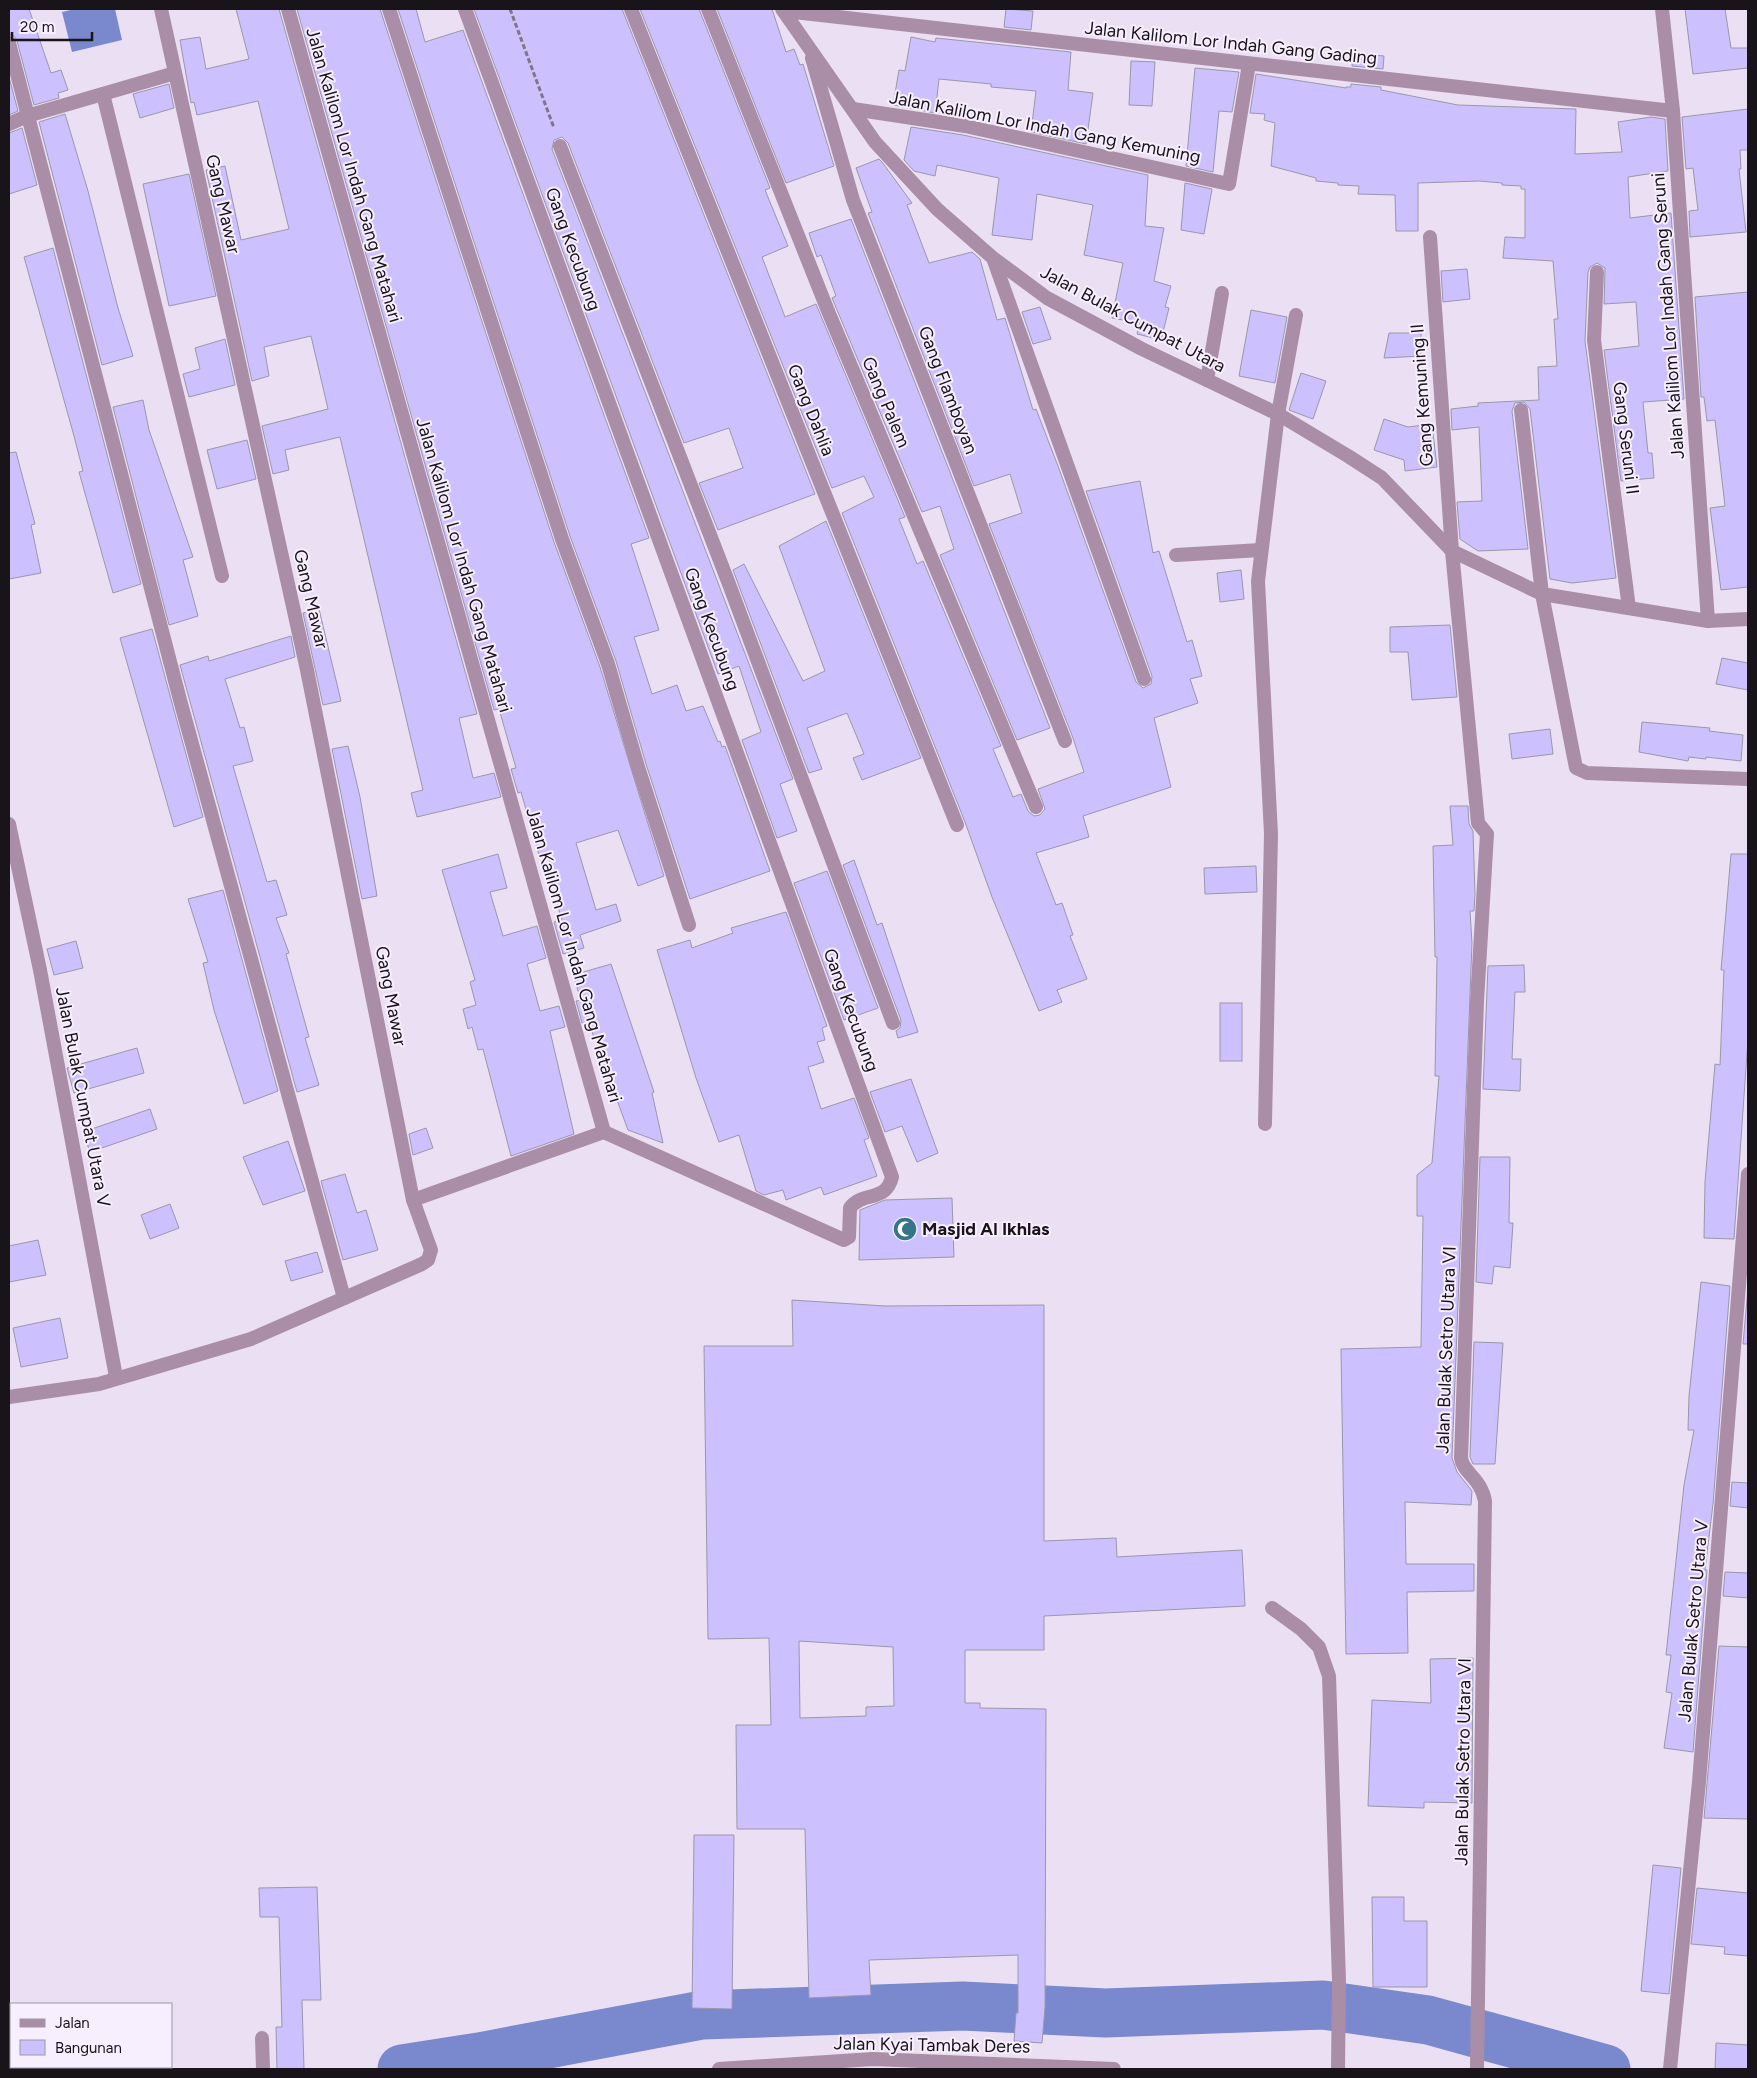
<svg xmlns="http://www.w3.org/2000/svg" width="1757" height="2078" viewBox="0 0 1757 2078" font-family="Figtree,sans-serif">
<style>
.water{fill:#7a88ce}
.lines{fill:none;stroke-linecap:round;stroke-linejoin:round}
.river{stroke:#7a88ce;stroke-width:49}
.building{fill:#ccc1fe;stroke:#9a97ab;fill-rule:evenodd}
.path{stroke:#7f7785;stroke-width:3;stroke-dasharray:5 2.5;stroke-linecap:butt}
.service{stroke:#aa8ea7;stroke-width:14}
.minor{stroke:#aa8ea7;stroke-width:14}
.labels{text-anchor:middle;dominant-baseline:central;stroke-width:4;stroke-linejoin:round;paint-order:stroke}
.street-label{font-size:18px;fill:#18141a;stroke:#f7eefe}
.poi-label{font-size:18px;font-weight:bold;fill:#18141a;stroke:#f7eefe;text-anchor:start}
</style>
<rect width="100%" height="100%" fill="#ebdff4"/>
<path class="water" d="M75 9H115L122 40 72 52 62 12Z"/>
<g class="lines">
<path class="river" d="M402 2069 479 2057 702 2015 963 2006 1105 2013 1323 2005 1428 2020 1606 2069"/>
</g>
<g class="building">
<path d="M9 9H29L51 73 61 70 68 90 58 93 59 98 34 105 17 41 15 37 9 34Z"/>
<path d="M236 9H279L477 714 459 718 473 778 494 773 501 797 417 817 411 793 423 790 340 437 285 450 289 470 273 474 262 426 328 409 311 336 264 347 269 376 252 381 206 170 225 166 241 240 289 229 258 101 197 115 194 102 191 103 180 40 200 37 206 69 249 59Z"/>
<path d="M297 9H380L554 542 600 667 664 876 638 886 618 830 576 843 596 910 616 904 621 921 580 935 584 948 563 954 554 922 562 919 556 901 560 900 547 852 539 855 521 792 518 793 511 769 516 768 499 709 494 710Z"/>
<path d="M398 9H416L425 42 463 30 649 538 631 544 659 630 634 637 652 694 677 685 686 711 703 706 718 742 720 741 722 747 725 746 770 871 690 899 646 764 616 661 570 536Z"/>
<path d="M474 9H622L815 494 718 530 699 483 743 468 729 428 684 443 568 143 562 137 554 140 552 149 793 779 780 784 797 831 777 838 742 740 761 732 739 666 718 674Z"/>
<path d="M640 9H699L770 188 765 190 788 246 762 257 785 317 816 304 905 517 899 519 917 564 923 561 1001 746 993 749 1013 797 1021 794 1028 811 1034 816 1040 815 1045 809 1038 789 1084 772 1073 738 989 524 1022 513 1010 474 974 486 868 213 872 212 856 168 879 159 882 162 912 203 907 205 929 263 972 252 980 259 997 320 1005 318 1033 410 1036 409 1058 466 1136 682 1143 688 1151 684 1152 676 1086 491 1140 481 1153 553 1159 551 1187 642 1192 640 1202 676 1190 679 1198 703 1154 718 1171 787 1083 816 1089 837 1036 853 1056 905 1062 903 1073 935 1070 936 1087 979 1057 990 1062 1002 1039 1011 992 897 965 822 842 513 874 497 864 476 832 488Z"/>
<path d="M717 9H772L786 52 794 49 800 65 803 64 834 166 786 183Z"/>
<path d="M1006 9 1033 11 1031 30 1004 27Z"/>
<path d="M1685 9H1725L1731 48H1748V68L1693 74Z"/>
<path d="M911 37 935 42 936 38 1071 52 1068 90 1093 93 1086 144 1031 132 1036 91 991 87V84L939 79 935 113 893 105 899 70 905 71Z"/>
<path d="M1353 53 1384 56 1383 69 1352 66Z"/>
<path d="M1131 61 1155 62 1152 106 1129 105Z"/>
<path d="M1195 68 1239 72 1232 112 1219 111 1213 172 1186 166Z"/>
<path d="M1256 74 1346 88V87H1351V84L1381 87V90L1458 105 1576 109 1575 154 1622 152 1618 122 1651 117 1665 119 1668 171 1628 177 1630 218 1671 213 1684 399 1643 402 1648 453H1652L1654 478 1621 481 1604 350 1639 346 1636 302 1604 304 1605 268 1597 263 1590 267 1588 272 1585 341 1616 578 1572 583 1550 579 1530 409 1524 402 1515 403 1512 411 1528 549 1478 551 1460 539 1457 502 1482 501 1479 427 1452 430 1451 409 1478 406V403L1539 400 1538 367 1557 366 1554 319H1558L1553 261 1503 258 1505 237 1525 238V189H1521V186L1502 185V183L1479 181 1418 183V231H1396L1395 195 1358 194 1359 186 1338 185V183L1316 181V178L1271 166 1275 123 1264 120 1265 114 1250 113Z"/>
<path d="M9 77 18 111 9 115Z"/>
<path d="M169 84 174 108 140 118 133 94Z"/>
<path d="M1748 109V150H1740L1741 169H1739L1746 232 1690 237 1689 211 1698 210 1693 168 1686 169 1682 117Z"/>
<path d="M65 114 88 191 118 308 133 356 102 365 39 122Z"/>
<path d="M911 127 963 135 1148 175 1145 226 1164 228 1154 281 1171 286 1165 307 1169 308 1161 340 1137 334 1140 323 1112 318 1123 263 1084 255 1093 205 1037 194 1032 240 992 235 999 178 937 165 935 176 914 171 904 160Z"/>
<path d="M22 128 37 185 9 194V133Z"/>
<path d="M189 174 216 296 169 306 143 184Z"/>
<path d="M1185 183 1212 189 1204 234 1181 230Z"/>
<path d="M851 219 1050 728 1017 740 940 555 954 549 940 506 922 512 832 298 836 296 821 255 817 257 809 233Z"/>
<path d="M53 248 141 584 113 593 79 472 83 471 74 436 24 257Z"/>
<path d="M1467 269 1470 299 1443 302 1441 271Z"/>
<path d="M1748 292V587L1721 590 1710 508 1725 506 1715 420 1707 421 1704 397H1701L1695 297Z"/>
<path d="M1040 307 1051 339 1033 344 1022 312Z"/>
<path d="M1251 310 1287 317 1275 383 1239 376Z"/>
<path d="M1389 333H1421V356L1384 358Z"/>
<path d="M225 339 235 385 189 397 183 374 200 369 195 348Z"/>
<path d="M1301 373 1326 381 1313 419 1289 410Z"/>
<path d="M143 400 149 430 193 557 183 560 198 616 169 625 113 407Z"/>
<path d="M1384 419 1408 427 1432 424 1437 467 1405 471 1404 460 1374 450Z"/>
<path d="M247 440 256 479 217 489 207 450Z"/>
<path d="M16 452 35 524 31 525 41 573 9 579V453Z"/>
<path d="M826 521 921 758 862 780 853 758 864 754 847 713 807 728 822 769 809 773 733 570 744 564 803 681 825 671 779 546Z"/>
<path d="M1241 570 1244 599 1220 602 1217 573Z"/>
<path d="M319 609 341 701 323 705 303 613Z"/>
<path d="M1450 625 1457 697 1412 700 1408 652H1390V627Z"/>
<path d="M152 629 203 817 174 827 120 638Z"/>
<path d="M291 636 295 657 225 679 240 728 244 727 253 761 233 766 267 882 276 880 287 915 276 918 289 953 286 954 309 1037 305 1038 319 1085 297 1092 180 665 208 656 209 661Z"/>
<path d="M1722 658 1748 663V690L1716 684Z"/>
<path d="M1642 722 1710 728 1709 731 1743 735 1741 761 1706 757V759L1689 757 1688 761 1639 752Z"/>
<path d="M1550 729 1553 754 1512 759 1509 734Z"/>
<path d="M348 746 360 797 377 896 362 899 332 749Z"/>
<path d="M1450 806H1468L1469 824 1473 831 1475 894 1474 911H1470L1472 943 1452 1458 1457 1472 1472 1491 1471 1505 1405 1502 1406 1564H1474V1591L1407 1592 1408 1653 1346 1654 1341 1349 1421 1347 1423 1216H1417V1175L1432 1163 1439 1076H1435L1437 957H1435L1433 846 1453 845Z"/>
<path d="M498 854 507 888 490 892 503 936 537 926 546 958 527 964 540 1011 559 1006 565 1027 550 1031 574 1134 511 1156 483 1049 478 1050 472 1027 468 1029 463 1009 476 1005 470 982 475 980 442 870Z"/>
<path d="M1731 854H1748V1039L1734 1239 1704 1238 1705 1182 1715 1064 1720 1065 1724 970H1721Z"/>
<path d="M854 860 877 925 882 923 918 1032 898 1038 896 1031 900 1028 901 1020 843 865Z"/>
<path d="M1256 866 1257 892 1205 894 1204 868Z"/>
<path d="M827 871 878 1008 844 1020 794 883Z"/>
<path d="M223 890 278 1091 244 1104 214 1010 203 963 208 962 188 899Z"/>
<path d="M786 912 827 1026 822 1028 825 1040 817 1042 824 1062 808 1067 821 1109 854 1098 869 1138 864 1140 877 1176 824 1195 821 1187 786 1200 783 1190 764 1195 756 1191 739 1135 719 1142 696 1078 657 950 690 940 692 948 733 933 731 928Z"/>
<path d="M76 941 83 968 54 975 47 949Z"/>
<path d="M611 964 654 1092 652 1093 663 1143 628 1130 588 1021 582 1023 576 1001 581 1000 573 975Z"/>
<path d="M1524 965 1525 992H1515L1512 1059H1521L1520 1091 1483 1089 1488 966Z"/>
<rect x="1220" y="1003" width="22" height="58"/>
<path d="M137 1048 144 1073 74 1093 67 1068Z"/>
<path d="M911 1079 938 1153 917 1162 902 1126 885 1132 870 1092Z"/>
<path d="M150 1109 157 1129 90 1152 83 1132Z"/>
<path d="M426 1128 433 1148 413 1155 409 1134Z"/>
<path d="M288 1141 305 1191 263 1205 243 1157Z"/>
<path d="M1480 1157H1510L1509 1223H1513L1510 1268 1494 1266 1492 1284 1476 1282Z"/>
<path d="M345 1174 357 1213 366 1210 378 1250 343 1260 321 1181Z"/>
<path d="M952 1198 954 1257 859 1260 860 1210 885 1200Z"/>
<path d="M170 1204 179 1228 150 1239 141 1215Z"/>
<path d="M38 1240 46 1275 9 1282V1246Z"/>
<path d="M317 1252 323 1272 291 1281 285 1261Z"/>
<path d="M1701 1282 1730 1286 1713 1504 1705 1570H1707L1693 1752 1664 1748 1672 1693 1666 1692 1671 1655H1666L1684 1485 1694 1430H1688L1689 1396Z"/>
<path d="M1748 1288V1344H1743Z"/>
<path d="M792 1300 885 1306 1044 1305V1541L1116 1538 1117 1557 1242 1550 1245 1606 1044 1616V1650H965V1703H980V1708L1046 1709 1045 2007 1042 2043 1014 2041 1016 2013H1018V1955L869 1960 871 1995 809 1998 805 1829H737L736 1725H771L769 1638 708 1639 704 1346H793ZM799 1641 893 1647 894 1706 866 1707V1716L800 1718Z"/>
<path d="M60 1318 68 1358 21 1367 13 1328Z"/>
<path d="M1474 1342 1503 1343 1495 1464H1473L1470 1457Z"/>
<path d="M1732 1482 1748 1483V1508L1730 1506Z"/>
<path d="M1725 1572 1748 1573V1598L1723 1596Z"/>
<path d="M1719 1646 1748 1647V1819L1704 1818Z"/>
<path d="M1473 1658 1472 1803 1424 1802V1808L1368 1806 1372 1700 1431 1703 1430 1659Z"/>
<path d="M694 1835H734L732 2009 692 2008Z"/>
<path d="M1653 1865 1681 1868 1669 1994 1641 1991Z"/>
<path d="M317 1887 321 2000H302L304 2069H277L276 2027H282L279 1917H260L259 1888Z"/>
<path d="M1697 1888 1748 1893V1956L1724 1954 1725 1947 1691 1944Z"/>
<path d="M1372 1897H1404V1921H1427V1987H1373Z"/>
<path d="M1716 2043 1748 2045V2069H1715Z"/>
</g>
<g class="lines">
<path class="path" d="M510 9 554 128"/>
<g class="service">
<path d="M103 94 222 576"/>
<path d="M1272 1608 1301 1629 1319 1647 1329 1676 1339 1981 1338 2069"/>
<path d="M262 2038 263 2069"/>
</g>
<g class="minor">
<path d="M161 9 307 670 413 1200"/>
<path d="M288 9 604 1132"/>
<path d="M389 9 562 539 608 664 638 767 689 925"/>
<path d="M631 9 957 825"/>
<path d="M708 9 828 311 1036 807"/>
<path d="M782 9 875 142 937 209 993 258 1047 298 1142 349 1278 414 1348 456 1382 478 1452 551 1542 594 1708 621 1748 619"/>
<path d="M1662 9 1673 111 1708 621"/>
<path d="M785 11 1673 111"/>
<path d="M9 43 180 700 344 1298"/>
<path d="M812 58 853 200 1065 741"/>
<path d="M853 109 965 126 1229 184 1249 64"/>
<path d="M9 124 27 116 175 73"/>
<path d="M560 146 729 584 893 1023"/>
<path d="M1430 237 1452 551 1478 823 1487 834 1477 1001 1461 1458C1463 1473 1481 1478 1485 1501L1477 2069"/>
<path d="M993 258 1144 679"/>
<path d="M1597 272 1594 340 1629 608"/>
<path d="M1207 380 1222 293"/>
<path d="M1521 410 1542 594 1576 768 1587 773 1748 779"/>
<path d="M1176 555 1261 550"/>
<path d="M9 824 40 970 116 1377"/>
<path d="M1265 1124 1271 834 1258 581 1278 414 1296 315"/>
<path d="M9 1397 99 1384 251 1339 422 1264 428 1260 431 1250 413 1200 604 1132 844 1240 849 1237 850 1208C862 1191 886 1203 892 1177L465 9"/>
<path d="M719 2069 873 2059 1114 2069"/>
<path d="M1670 2069 1699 1782 1748 1174"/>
</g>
</g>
<defs>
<g id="mosque-disc" transform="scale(1.25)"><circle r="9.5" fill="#347588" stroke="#f7eefe"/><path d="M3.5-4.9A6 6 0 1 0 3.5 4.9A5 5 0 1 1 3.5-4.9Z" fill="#fff"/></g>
</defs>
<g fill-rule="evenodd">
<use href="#mosque-disc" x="905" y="1229"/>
</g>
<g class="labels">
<g class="street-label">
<text transform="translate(1231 43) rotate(6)">Jalan Kalilom Lor Indah Gang Gading</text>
<text transform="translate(1045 127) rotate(11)">Jalan Kalilom Lor Indah Gang Kemuning</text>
<text transform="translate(354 175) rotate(74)">Jalan Kalilom Lor Indah Gang Matahari</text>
<text transform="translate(223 204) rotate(77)">Gang Mawar</text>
<text transform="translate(573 249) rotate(70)">Gang Kecubung</text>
<text transform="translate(1668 316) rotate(-94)">Jalan Kalilom Lor Indah Gang Seruni</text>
<text transform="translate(1133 319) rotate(28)">Jalan Bulak Cumpat Utara</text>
<text transform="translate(948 390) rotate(69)">Gang Flamboyan</text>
<text transform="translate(1422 395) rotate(-94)">Gang Kemuning II</text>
<text transform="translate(886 402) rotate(67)">Gang Palem</text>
<text transform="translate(811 410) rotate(68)">Gang Dahlia</text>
<text transform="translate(1626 438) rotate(83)">Gang Seruni II</text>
<text transform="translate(464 565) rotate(74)">Jalan Kalilom Lor Indah Gang Matahari</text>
<text transform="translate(311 599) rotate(77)">Gang Mawar</text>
<text transform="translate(712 629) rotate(70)">Gang Kecubung</text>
<text transform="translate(574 955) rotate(74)">Jalan Kalilom Lor Indah Gang Matahari</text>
<text transform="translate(391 996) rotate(79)">Gang Mawar</text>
<text transform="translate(851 1010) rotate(70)">Gang Kecubung</text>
<text transform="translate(83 1097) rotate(79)">Jalan Bulak Cumpat Utara V</text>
<text transform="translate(1446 1350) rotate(-88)">Jalan Bulak Setro Utara VI</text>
<text transform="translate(1693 1621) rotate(-85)">Jalan Bulak Setro Utara V</text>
<text transform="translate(1463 1762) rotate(-89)">Jalan Bulak Setro Utara VI</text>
<text transform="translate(932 2045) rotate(1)">Jalan Kyai Tambak Deres</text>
</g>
<g class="poi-label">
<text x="922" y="1229">Masjid Al Ikhlas</text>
</g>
</g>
<rect width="1757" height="2078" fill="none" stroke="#18141a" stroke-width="20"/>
<rect x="10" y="2003" width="162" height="65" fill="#f7eefe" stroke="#9e97a3"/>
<rect x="20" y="2019" width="25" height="8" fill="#aa8ea7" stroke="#9e97a3"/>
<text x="55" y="2028" font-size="15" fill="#18141a">Jalan</text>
<rect x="20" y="2040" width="25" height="15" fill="#ccc1fe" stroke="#9e97a3"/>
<text x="55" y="2053" font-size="15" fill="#18141a">Bangunan</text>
<path d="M12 32v8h80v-8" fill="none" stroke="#18141a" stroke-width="2.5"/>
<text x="20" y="32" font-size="15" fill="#18141a" stroke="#f7eefe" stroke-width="4" paint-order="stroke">20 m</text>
</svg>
